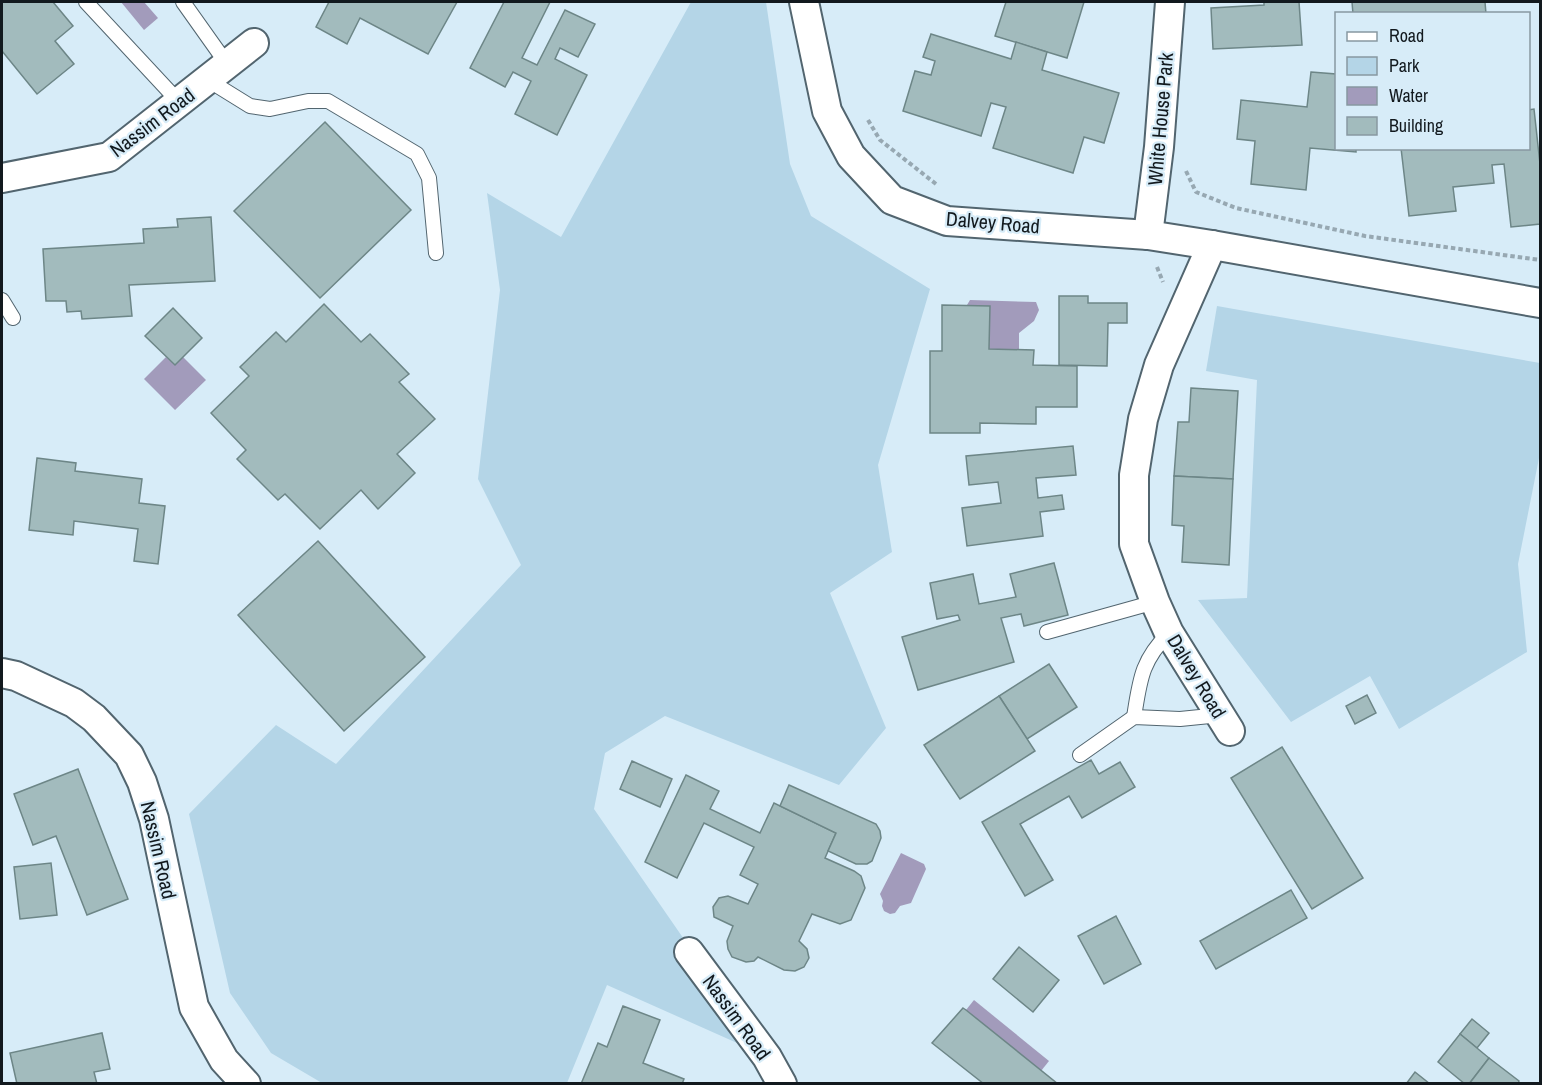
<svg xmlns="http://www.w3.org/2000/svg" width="1542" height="1085" viewBox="0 0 1542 1085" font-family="'Archivo Narrow',sans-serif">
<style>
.green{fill:#b4d5e7}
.water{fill:#a29bbb}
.building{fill:#a2bbbd;stroke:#6d8687;stroke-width:1.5}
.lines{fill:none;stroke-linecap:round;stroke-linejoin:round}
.lane-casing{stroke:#52656f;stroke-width:16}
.street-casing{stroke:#52656f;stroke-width:32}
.path{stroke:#97a8b2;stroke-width:4;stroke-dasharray:4.5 3;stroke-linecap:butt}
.lane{stroke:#fff;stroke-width:14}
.street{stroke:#fff;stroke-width:28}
.labels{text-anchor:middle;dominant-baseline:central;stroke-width:4.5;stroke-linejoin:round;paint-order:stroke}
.street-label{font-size:20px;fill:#12191e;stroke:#d7ecf8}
</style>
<rect width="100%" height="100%" fill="#d7ecf8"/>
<g class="green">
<path d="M691 2H766L790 164 811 216 930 289 878 465 892 552 830 593 886 728 839 785 665 716 605 753 594 809 764 1055 607 985 567 1083H322L271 1053 230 993 189 814 276 725 336 764 521 565 478 479 500 290 487 193 561 237Z"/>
<path d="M1217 306 1540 363V453L1518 564 1527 652 1399 729 1370 676 1291 722 1198 600 1247 598 1257 380 1206 371Z"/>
</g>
<g class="water">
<path d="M121 2H144L158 18 144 30Z"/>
<path d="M970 300 1036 302 1039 310 1034 321 1019 333V349H989V306L967 305Z"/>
<path d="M166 357 175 365 183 357 206 380 175 410 144 379Z"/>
<path d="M901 853 924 864 926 869 911 903 900 906 895 913 890 914 884 911 882 906 883 901 880 894Z"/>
<path d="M974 1000 1049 1061 1041 1071 966 1010Z"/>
</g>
<g class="building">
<path d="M2 2H53L73 26 55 41 74 64 37 94 2 51Z"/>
<path d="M329 2H457L428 54 360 18 347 44 316 27Z"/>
<path d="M504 2H550L522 58 537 65 565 10 595 24 578 57 560 48 555 59 587 75 557 135 515 114 531 81 513 72 505 87 470 68Z"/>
<path d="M1006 2H1084L1067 58 995 36Z"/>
<path d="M1264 2H1299L1302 45 1213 49 1211 8 1264 5Z"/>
<path d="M1352 2H1485L1486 14H1353Z"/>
<path d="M931 34 1011 59 1016 42 1047 52 1042 70 1119 93 1104 143 1084 137 1073 173 993 148 1006 107 991 103 981 136 903 111 915 71 931 75 935 61 923 57Z"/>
<path d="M1311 72 1336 74V148H1356V152L1310 148 1306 190 1251 184 1255 141 1237 139 1241 100 1307 107Z"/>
<path d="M1534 109 1540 164V224L1511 227 1504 164 1492 165 1494 183 1453 187 1456 211 1409 216 1401 148H1528V110Z"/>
<path d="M325 122 411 210 320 298 234 211Z"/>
<path d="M211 217 215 281 129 285 132 316 82 319 81 311 67 312 66 301H46L43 249 144 243 143 229 178 227 177 219Z"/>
<path d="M1059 296H1088V303H1127V323H1108L1107 366 1059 365Z"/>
<path d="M324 304 361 342 370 334 409 374 399 382 435 419 397 454 415 473 378 509 361 490 320 529 285 494 278 500 237 459 246 450 211 413 249 376 240 367 276 332 286 342Z"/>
<path d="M942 305 990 306 989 349 1034 350 1033 365 1077 366V407H1036V424L980 423V433H930V351H942Z"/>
<path d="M173 308 202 338 175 365 145 336Z"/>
<path d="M1191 388 1238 391 1233 479 1174 476 1178 422H1189Z"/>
<path d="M1073 446 1076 475 1036 478 1038 498 1062 495 1064 509 1040 512 1043 536 967 546 962 508 1001 503 998 482 969 485 966 456Z"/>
<path d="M37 458 76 463 75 471 142 479 139 503 165 506 158 564 134 561 138 529 74 521 73 535 29 530Z"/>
<path d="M1174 476 1233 479 1229 565 1182 562 1184 526 1172 525Z"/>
<path d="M318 541 425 657 344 731 238 615Z"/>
<path d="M1054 563 1068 615 1024 626 1021 614 1001 618 1014 662 918 690 902 637 960 620 958 615 937 619 930 583 973 574 979 604 1016 597 1010 574Z"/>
<path d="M1049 664 1077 707 1027 739 999 696Z"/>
<path d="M1367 695 1376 713 1355 724 1346 706Z"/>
<path d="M999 696 1035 751 960 799 924 745Z"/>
<path d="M1282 747 1363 878 1312 909 1231 778Z"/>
<path d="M1091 760 1099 774 1120 762 1135 787 1082 818 1069 796 1020 824 1053 880 1025 896 982 822Z"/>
<path d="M632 761 672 779 660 807 620 789Z"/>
<path d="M78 769 128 899 87 915 56 836 33 845 14 794Z"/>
<path d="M686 775 719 791 710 809 760 833 774 803 836 833 825 858 854 871 861 876 865 888 851 920 840 924 812 914 799 941 807 949 809 958 804 967 795 971 784 970 758 957 754 961 746 962 732 957 728 949 727 941 733 926 714 917 713 907 719 898 728 896 748 904 758 884 740 875 754 847 704 823 677 878 645 862Z"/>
<path d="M789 785 876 824 880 831 881 838 872 861 867 864H856L828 851 836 833 780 806Z"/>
<path d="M51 863 57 915 20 919 14 867Z"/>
<path d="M1291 890 1307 918 1216 969 1200 941Z"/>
<path d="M1116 916 1141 964 1104 984 1078 936Z"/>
<path d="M1019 947 1059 980 1033 1012 993 979Z"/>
<path d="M623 1006 660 1020 643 1063 684 1079 682 1084H581L598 1043 607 1047Z"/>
<path d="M963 1008 966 1010 1058 1084H984L932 1043Z"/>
<path d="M1472 1019 1489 1033 1477 1048 1460 1034Z"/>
<path d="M102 1033 110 1069 94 1072 97 1084H17L10 1053Z"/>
<path d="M1460 1034 1489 1058 1469 1084H1465L1438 1062Z"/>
<path d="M1489 1058 1519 1081 1518 1084H1469Z"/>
<path d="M1415 1072 1430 1084H1406Z"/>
</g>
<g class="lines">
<g class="lane-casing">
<g id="lane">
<path d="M86 2 179 102"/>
<path d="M183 2 227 64"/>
<path d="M208 80 250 106 270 109 308 101H328L417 154 429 178 436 253"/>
<path d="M2 300 13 318"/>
<path d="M1047 632 1155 602"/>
<path d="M1134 717C1140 680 1141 661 1169 633"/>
<path d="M1080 755 1134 717 1180 719 1220 715"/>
</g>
</g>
<g class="street-casing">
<g id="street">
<path d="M804 2 827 111 851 156 892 200 947 221 1148 235 1212 245 1540 303"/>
<path d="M2 178 109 157 254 43"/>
<path d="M1148 235 1159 147 1170 2"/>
<path d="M1212 245 1159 365 1143 419 1134 475V544L1155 602 1169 633 1230 731"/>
<path d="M2 673 16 676 74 703 94 718 129 755 142 782 154 819 194 1007 224 1060 246 1084"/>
<path d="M689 952 767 1057 782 1084"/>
</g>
</g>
<g class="path">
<path d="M868 120 880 140 936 184"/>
<path d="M1186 171 1196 192 1236 208 1365 236 1540 260"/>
<path d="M1157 267 1163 282"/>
</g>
<use href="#lane" class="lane"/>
<use href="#street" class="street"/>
</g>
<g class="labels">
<g class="street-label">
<text transform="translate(1160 119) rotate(-85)">White House Park</text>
<text transform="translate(152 122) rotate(-37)">Nassim Road</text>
<text transform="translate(993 222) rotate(5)">Dalvey Road</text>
<text transform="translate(1197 676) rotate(59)">Dalvey Road</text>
<text transform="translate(159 850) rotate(77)">Nassim Road</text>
<text transform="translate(737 1017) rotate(54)">Nassim Road</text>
</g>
</g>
<rect width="1542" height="1085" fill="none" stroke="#12191e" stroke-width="6"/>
<rect x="1335" y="12" width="195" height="138" fill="#d7ecf8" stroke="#8898a1" stroke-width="1.5"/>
<rect x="1347" y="32" width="30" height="9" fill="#ffffff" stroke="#8898a1" stroke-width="1.5"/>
<text x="1389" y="42" font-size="18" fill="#12191e">Road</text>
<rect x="1347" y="57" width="30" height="18" fill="#b4d5e7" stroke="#8898a1" stroke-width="1.5"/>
<text x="1389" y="72" font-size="18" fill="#12191e">Park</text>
<rect x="1347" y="87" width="30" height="18" fill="#a29bbb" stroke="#8898a1" stroke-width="1.5"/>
<text x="1389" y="102" font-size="18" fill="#12191e">Water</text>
<rect x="1347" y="117" width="30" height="18" fill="#a2bbbd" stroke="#8898a1" stroke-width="1.5"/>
<text x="1389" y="132" font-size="18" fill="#12191e">Building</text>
</svg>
